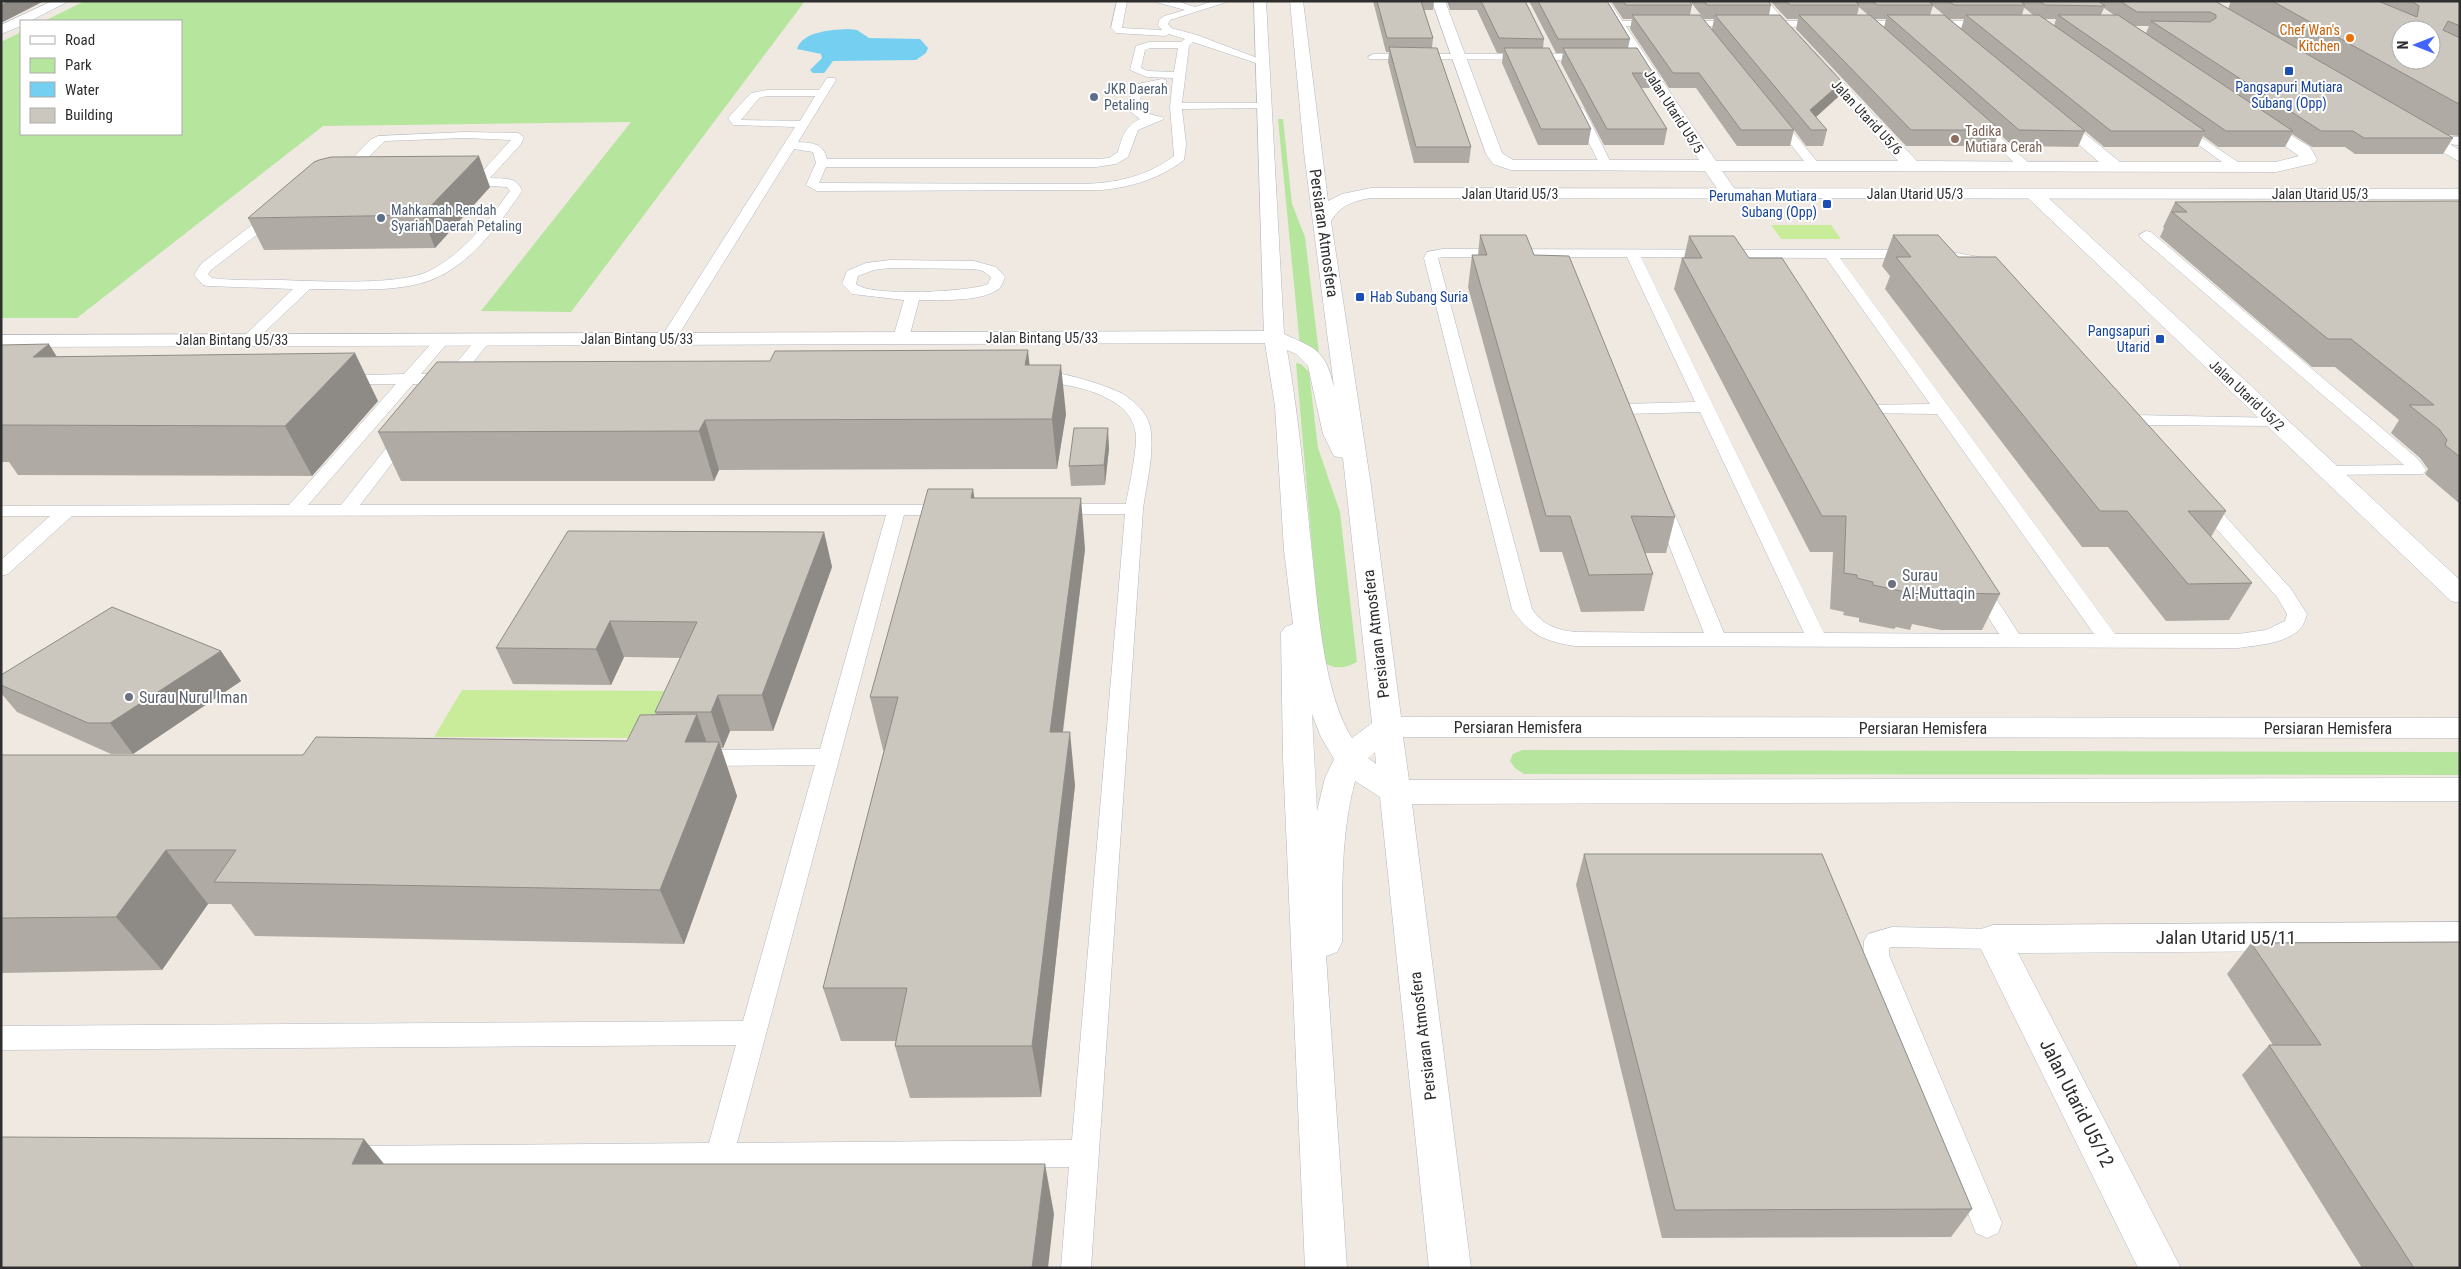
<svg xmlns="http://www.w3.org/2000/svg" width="2461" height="1269" viewBox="0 0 2461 1269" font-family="'Roboto Condensed',sans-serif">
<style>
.green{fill:#b6e59e}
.pitch{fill:#c9ec9a}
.water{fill:#75cff0}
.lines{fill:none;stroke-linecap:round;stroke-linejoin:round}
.lane-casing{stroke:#b4b7c1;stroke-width:1}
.street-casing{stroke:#b4b7c1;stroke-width:1}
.secondary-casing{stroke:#b4b7c1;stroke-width:1}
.lane{fill:#fff;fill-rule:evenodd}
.street{fill:#fff;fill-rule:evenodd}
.secondary{fill:#fff;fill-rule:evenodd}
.wall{fill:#afaba4;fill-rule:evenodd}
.shaded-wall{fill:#8e8b86}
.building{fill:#cbc7bf;stroke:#8e8b86;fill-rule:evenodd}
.food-dot{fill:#e8710a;stroke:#fff;stroke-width:2}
.transit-dot{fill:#1a4fb4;stroke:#fff;stroke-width:2}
.service-dot{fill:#5c6f8a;stroke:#fff;stroke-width:2}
.education-dot{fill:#8d6e63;stroke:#fff;stroke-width:2}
.worship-dot{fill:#6b7280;stroke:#fff;stroke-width:2}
.labels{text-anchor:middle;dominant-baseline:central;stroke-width:4;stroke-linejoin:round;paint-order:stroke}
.far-food-label{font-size:14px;fill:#c56008;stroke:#fff;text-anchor:end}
.far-transit-label{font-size:14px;fill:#164399;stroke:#fff;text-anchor:end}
.far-service-label{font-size:14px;fill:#4e5e75;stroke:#fff;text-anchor:start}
.far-street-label{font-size:14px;fill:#2e2e2e;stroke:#fff}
.far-education-label{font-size:14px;fill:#785e54;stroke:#fff;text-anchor:start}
.street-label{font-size:16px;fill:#2e2e2e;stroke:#fff}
.worship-label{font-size:16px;fill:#5b616d;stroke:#fff;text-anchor:start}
.near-street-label{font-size:19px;fill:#2e2e2e;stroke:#fff}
</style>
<rect width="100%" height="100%" fill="#efe9e1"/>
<g class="green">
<path d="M85 1H805L571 312 481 311 631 122 323 126 77 318H1V42L21 32V134H181V21H44Z"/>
<path d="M1278 119H1283L1292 204 1305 237 1319 354 1300 346Z"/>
<path d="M1296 363 1301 364 1309 372 1318 448 1340 512 1357 662C1344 669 1335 669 1322 662Z"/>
<path d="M1522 750 2460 752V775L1524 774 1515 768 1510 761 1513 754Z"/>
</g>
<g class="pitch">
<path d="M1771 225H1831L1841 239H1781Z"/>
<path d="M462 690 668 691 647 738 434 737Z"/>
</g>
<path class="water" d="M847 29 857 30 869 38 920 39 928 48 926 53 916 60 833 61 824 73H813L810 70 822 58 821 54 797 49C803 31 831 30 847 29Z"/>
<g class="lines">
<g class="lane-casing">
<g id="lane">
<path d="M1117 1H1127L1122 28 1162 30 1158 25 1159 20 1164 16 1185 10 1152 1H1177L1195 7 1214 1H1230L1170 20 1168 24 1171 28 1197 35 1268 62 1267 64H1259L1193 42 1189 46 1182 103H1264L1268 104V108L1182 109 1186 144 1184 160C1159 179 1132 187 1101 190L817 191 806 185 816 163 813 152 794 149 676 339 668 344 663 342 660 339 795 127 733 125 728 118 751 93 767 90H819L827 78H835L836 80 798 142C813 143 823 143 827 159H1096L1109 158 1118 152C1122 137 1125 126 1140 119L1127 109 1133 85 1162 79 1166 80V84L1142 89 1139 108 1145 113 1162 117 1164 119 1138 130 1128 157 1116 164 1096 167H826L819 183 1087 184C1120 182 1147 176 1174 156L1170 107 1173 78 1147 77 1130 70 1136 46 1149 42H1181L1185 39 1169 34 1165 36 1116 33 1111 28ZM1150 48H1178L1174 72 1148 71 1141 68 1145 50ZM767 96H815L800 121 741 120 759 98Z"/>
<path d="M1618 21H1824L1829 24 1824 27 1615 26V22Z"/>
<path d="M1855 21H1989L1994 24 1989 27 1852 26V22Z"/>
<path d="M1373 54H1588L1593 57 1588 60 1369 59 1368 57Z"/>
<path d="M1578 106 1584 109 1612 165 1610 168 1606 169 1600 165 1572 109Z"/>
<path d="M1775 114 1779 115 1819 164 1821 167 1819 170H1811L1769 117Z"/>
<path d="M1976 118 1980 119 2030 164 2032 167 2030 170H2022L1972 123 1970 121Z"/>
<path d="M2178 122 2241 164 2243 167 2241 170H2233L2174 127 2172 125Z"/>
<path d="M465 132 518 133 524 137 521 144 490 178C503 179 517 176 522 191 500 223 474 260 438 277 403 294 348 289 310 289L253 343H243L240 340 243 337 293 289 208 286 203 285 194 275 201 264 270 211H280L281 214 280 217 211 270 208 274 212 278C235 281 258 280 281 280 316 281 400 286 429 271 463 254 488 221 510 191L507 187 460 184 454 180 460 176 477 177 511 140 465 138 385 141 347 178 343 179 337 175 370 140 378 136Z"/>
<path d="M2434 137H2460V145L2430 143 2428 141Z"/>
<path d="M2146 231 2151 232 2418 459 2426 470 2423 474 2323 475 2320 471 2323 467 2329 466 2404 465 2141 238 2139 235Z"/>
<path d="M1443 249 1941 250 1979 257 2004 272 2134 415 2281 418 2283 421 2281 424 2275 426 2143 425 2291 589 2307 614C2305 619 2304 625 2300 629 2285 644 2257 645 2238 648L1575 646C1546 642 1528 634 1512 609L1424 258 1427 252ZM1443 257H1627L1695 402 1623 404 1617 406 1615 409 1617 412 1623 414 1700 412 1804 633H1724L1671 505 1668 501H1656L1653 505 1704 633 1575 632C1557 630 1542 625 1532 609L1438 258ZM1641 257 1826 258 1930 404 1862 405 1856 407 1854 410 1856 413 1937 414 2094 634H2019L1986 583 1979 581 1972 583 1969 587 1999 634 1824 633ZM1840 258H1941L1970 263 1994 278 2277 597 2287 614 2285 621 2266 630 2238 634H2115Z"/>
<path d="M890 260 974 261 996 267 1005 277C1003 282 1001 288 997 290 980 302 939 300 919 300L909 338 901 343 893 338 904 300 852 294 842 284 847 271 866 263ZM890 268 974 269 983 271 991 277 988 284C970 292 869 297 856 284L858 276 874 270Z"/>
<path d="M442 335 450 340 421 374H447L478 337H488L491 340 455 385 413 384 308 505H341L399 432H411L413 436 360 505H949L955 506 958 510 955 514 949 515H904L737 1143 1072 1140 1125 514H1056L1050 513 1047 509 1050 505 1056 504H1126C1129 487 1137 450 1136 435 1133 398 1082 387 1053 383 1045 381 1033 383 1028 376 1038 362 1109 386 1123 394 1132 400 1142 408 1147 418 1158 440 1146 485 1143 509L1091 1268H1061L1069 1167 354 1174 344 1170 340 1160 344 1150 354 1146 709 1143 736 1045 1 1050V1026L743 1021 815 765 698 766 690 764 687 758 690 752 698 750 820 749 886 515 72 516 8 574 1 576V560L50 516H1V506L289 505 396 384H341L333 379 335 376 404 374 437 337Z"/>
<path d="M1892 927 1993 929 2002 932 2006 939 2002 946 1993 949 1892 947 1889 948V955L2002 1223 1998 1233 1987 1238 1976 1233 1863 955 1864 941 1868 934Z"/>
</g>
</g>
<g class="street-casing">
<g id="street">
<path d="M52 1H69L30 21H21V26L1 34V25Z"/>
<path d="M1432 1H1445L1502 153 1513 160H1699L1596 1H1609L1716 161H1898L1754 1H1767L1917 161 2099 162 2047 117 2044 114 2047 111H2057L2120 162H2276L2299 156 2251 122 2249 119 2257 114 2310 147 2317 159 2315 163 2276 172 1722 171 1739 195 1736 199H1724L1705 171 1511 170 1493 164 1486 154Z"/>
<path d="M2034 189 2040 190 2460 580V603L2451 601 2028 198 2025 194 2028 190Z"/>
<path d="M1274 331 1281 333 1284 337 1281 341 1274 343 1 347V335Z"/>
<path d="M2460 922V950L2018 953 2181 1268H2138L1976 939 1981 929 1993 925Z"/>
</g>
</g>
<g class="secondary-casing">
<g id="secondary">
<path d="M1254 1H1266L1284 334C1317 349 1325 350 1334 387L1304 152 1290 1H1303L1328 201 1342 194 1371 188 2460 189V199L1371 198C1353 201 1341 205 1331 221L1371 486 1401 717 2460 718V738L1403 737 1409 780 2460 778V801L1412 804 1471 1268H1429L1380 797 1355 781C1341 833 1342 888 1342 942L1337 952 1326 956 1347 1268H1305L1283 758 1281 633 1285 627 1293 624 1284 550 1275 406 1264 337ZM1287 350 1296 354 1308 366 1323 434 1334 456 1343 458 1372 723 1352 738C1326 698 1319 620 1314 572 1306 499 1300 424 1287 350ZM1312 714 1321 737 1334 759 1325 778 1317 811ZM1375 752 1376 764 1368 758Z"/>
<path d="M2414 124 2460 150V162L2408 132 2406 129 2408 126Z"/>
</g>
</g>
<use href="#lane" class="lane"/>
<use href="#street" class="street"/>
<use href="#secondary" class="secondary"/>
</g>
<g class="wall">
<path d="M1373 1H1434L1433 10H1424L1433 38 1432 48 1471 147 1469 163H1414L1388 62 1389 52H1386Z"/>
<path d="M1447 1H1525L1544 39 1543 48 1591 129 1588 145H1538L1502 63 1503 53H1497L1477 10H1450Z"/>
<path d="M1529 1H1607L1630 39 1628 48 1653 73 1650 88H1641L1667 129 1664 145H1604L1561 63 1563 53H1556Z"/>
<path d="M1611 1H1689L1692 5 1690 15 1712 29 1714 19H1704L1690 1H1768L1771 5 1769 15 1838 97 1816 117 1827 130 1823 146H1806L1794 130 1790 146H1737L1696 88H1669L1630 29 1632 19H1623Z"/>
<path d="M1770 1H2215L2228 9 2231 1H2460V136L2448 135 2453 138 2443 154H2355L2345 147H2312L2292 134 2285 147H2218L2203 136 2198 147H2104L2060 110 2085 131 2078 147 2013 146 1998 133 1994 146H1906L1796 29 1798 19H1787ZM1933 6 1944 15H1930ZM1859 7 1868 15H1857ZM2024 8 2026 9 2033 15H2022ZM2104 8 2114 15H2101ZM1875 19H1886L1884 27ZM1950 19H1964L1961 29ZM2045 19H2056L2054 26ZM2135 26H2149L2146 33Z"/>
<path d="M490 187 435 248 264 250 248 218Z"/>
<path d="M2460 201V504L2425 474 2428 469 2420 458 2391 433 2399 420 2335 367H2312L2160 237 2164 228 2163 227 2175 202Z"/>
<path d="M1480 235 1534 255 1675 517 1666 553H1645L1653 574 1644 611 1581 612 1562 552H1540L1468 287 1472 255H1478Z"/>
<path d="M1893 235 1958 257 2226 511 2211 537 2252 583 2229 620 2166 621 2108 547H2082L1885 289 1890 276 1882 266Z"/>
<path d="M1689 236 1749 258 2000 594 1982 630H1941L1912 624 1910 630 1896 627 1894 629 1859 622V618L1843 615 1844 612 1830 609 1833 552H1810L1674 289 1682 258H1684Z"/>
<path d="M1 345 56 357 378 401 312 476 18 475 9 462H1Z"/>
<path d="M1030 365 1066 414 1057 469 719 470 714 481H401L378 432Z"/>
<path d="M1109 448 1105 485 1071 486 1069 466Z"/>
<path d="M975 498 1085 549 1063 732 1075 785 1041 1097 910 1098 895 1046 896 1041H841L823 988 884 750H883L870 697Z"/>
<path d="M824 532 832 567 773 731H730L723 748H721L737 796 684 944 255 936 231 904H208L162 970 1 973V755H303L627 741 656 714 655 712 681 658 624 657 611 685 513 684 496 648Z"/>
<path d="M221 651 241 681 133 754H111L17 712 1 693V675Z"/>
<path d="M1584 854 1972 1209 1951 1237 1662 1238 1576 885Z"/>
<path d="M2460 942V1268H2362L2242 1075 2269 1045H2273L2227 974 2251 943Z"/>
</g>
<g class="shaded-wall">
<path d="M9 1H44L1 23V5Z"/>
<path d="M1842 82 1838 97 1807 125 1810 110Z"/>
<path d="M479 156 490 187 435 248 422 215Z"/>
<path d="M49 344 79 393 33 357Z"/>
<path d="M1028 350 1033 398 1025 365Z"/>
<path d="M355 353 378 401 312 476 285 426Z"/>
<path d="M1061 365 1066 414 1057 469 1052 419Z"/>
<path d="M705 420 719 470 714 481 699 431Z"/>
<path d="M1108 428 1109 448 1105 485 1104 465Z"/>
<path d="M973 489 981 539 971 498Z"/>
<path d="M1081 498 1085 549 1056 785 1050 732Z"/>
<path d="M824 532 832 567 773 731 762 695Z"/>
<path d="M610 621 624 657 611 685 596 649Z"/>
<path d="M221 651 241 681 133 754 110 723Z"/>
<path d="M718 695 730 731 723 748 711 712Z"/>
<path d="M697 714 712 758 719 742 737 796 684 944 660 890 685 742Z"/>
<path d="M1070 732 1075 785 1041 1097 1032 1046Z"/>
<path d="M166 850 208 904 162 970 116 917Z"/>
<path d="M364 1139 405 1190 352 1164Z"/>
<path d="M1045 1164 1054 1214 1048 1268H1032Z"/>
</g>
<g class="building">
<path d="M1 1H9L1 5Z"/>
<path d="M1377 1H1421L1433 38H1387Z"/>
<path d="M1481 1H1525L1544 39 1499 38Z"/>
<path d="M1538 1H1607L1630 39H1558Z"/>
<path d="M1623 1H1689L1692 5H1626Z"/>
<path d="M1704 1H1768L1771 5H1707Z"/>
<path d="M1786 1H1855L1859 5H1790Z"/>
<path d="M1872 1H1928L1933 5H1877Z"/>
<path d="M1949 1H2020L2025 5H1954Z"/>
<path d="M2039 1H2098L2105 6 2045 5Z"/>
<path d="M2120 1H2215L2453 138H2364L2353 131H2321L2151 21 2210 22 2216 18V15L2210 12H2137Z"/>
<path d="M2272 1H2378L2417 17 2419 6 2411 1H2460V26L2448 21 2443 30 2460 38V103H2457ZM2401 30H2431V60H2401Z"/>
<path d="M1632 15H1700L1794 130H1741L1699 73H1673Z"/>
<path d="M1715 15H1780L1842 82 1810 110 1827 130H1811Z"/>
<path d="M1799 15H1870L2000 130H1911Z"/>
<path d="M1887 15H1944L2085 131 2019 130Z"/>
<path d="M1966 15H2039L2205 131H2111Z"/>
<path d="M2058 15H2118L2293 131H2226Z"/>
<path d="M1389 47 1437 48 1471 147H1416Z"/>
<path d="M1504 48H1549L1591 129H1541Z"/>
<path d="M1563 48H1637L1653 73H1632L1667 129H1607Z"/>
<path d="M479 156 422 215 248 218 314 162 319 160 331 157Z"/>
<path d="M2460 201V457L2445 445 2447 440 2439 429 2409 405H2434L2351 339H2328L2172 212H2187L2175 202Z"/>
<path d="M1480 235H1526L1534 255 1569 256 1675 517 1631 516 1653 574 1589 575 1570 516H1546L1472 255H1487Z"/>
<path d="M1893 235H1938L1958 257H1996L2226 511H2188L2252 583 2188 584 2127 511H2100L1896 257H1911Z"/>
<path d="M1689 236H1734L1749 258H1782L2000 594 1957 593 1926 587V593L1909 590 1910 593 1873 585V582L1857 578V575L1844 573 1846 516H1822L1682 258H1702Z"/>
<path d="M49 344 33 357 355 353 285 426 1 425V345Z"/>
<path d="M1028 350 1025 365H1061L1052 419 705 420 699 431 378 432 437 362 770 361 775 351Z"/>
<path d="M1074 428H1108L1104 465 1069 466Z"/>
<path d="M928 489H973L971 498H1081L1050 732H1070L1032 1046H895L907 988H823L898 697H870Z"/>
<path d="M568 531 824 532 762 695H718L711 712H655L697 622 610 621 596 649 496 648Z"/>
<path d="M112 607 221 651 110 723H88L1 685V675Z"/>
<path d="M697 714 685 742H719L660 890 214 882 236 850H166L116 917 1 918V755H303L316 737 627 741 640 715Z"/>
<path d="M1584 854H1822L1972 1209 1675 1210Z"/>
<path d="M2460 942V1268H2414L2269 1045H2321L2251 943Z"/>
<path d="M1 1137 364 1139 352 1164H1045L1032 1268H1Z"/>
</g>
<circle class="food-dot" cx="2350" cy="38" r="5"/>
<g class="transit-dot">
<rect x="2284" y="66" width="10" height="10" rx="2.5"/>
<rect x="1822" y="199" width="10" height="10" rx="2.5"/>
<rect x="1355" y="292" width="10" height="10" rx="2.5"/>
<rect x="2155" y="334" width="10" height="10" rx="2.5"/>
</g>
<g class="service-dot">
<circle cx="1094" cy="97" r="5"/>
<circle cx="381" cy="218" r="5"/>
</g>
<circle class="education-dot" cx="1955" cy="139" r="5"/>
<g class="worship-dot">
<circle cx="1892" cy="584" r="5"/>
<circle cx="129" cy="697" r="5"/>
</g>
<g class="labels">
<g class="far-food-label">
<text x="2340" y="30">Chef Wan's<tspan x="2340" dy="16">Kitchen</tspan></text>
</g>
<g class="far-transit-label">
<text x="2289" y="87" text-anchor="middle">Pangsapuri Mutiara<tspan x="2289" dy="16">Subang (Opp)</tspan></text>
<text x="1817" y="196">Perumahan Mutiara<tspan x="1817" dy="16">Subang (Opp)</tspan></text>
<text x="1370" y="297" text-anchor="start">Hab Subang Suria</text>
<text x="2150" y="331">Pangsapuri<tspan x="2150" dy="16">Utarid</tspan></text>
</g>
<g class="far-service-label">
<text x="1104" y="89">JKR Daerah<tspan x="1104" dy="16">Petaling</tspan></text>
<text x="391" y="210">Mahkamah Rendah<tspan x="391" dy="16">Syariah Daerah Petaling</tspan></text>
</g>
<g class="far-street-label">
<text transform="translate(1674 111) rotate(57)">Jalan Utarid U5/5</text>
<text transform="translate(1867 117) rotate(47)">Jalan Utarid U5/6</text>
<text x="1510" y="194">Jalan Utarid U5/3</text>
<text x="1915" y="194">Jalan Utarid U5/3</text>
<text x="2320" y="194">Jalan Utarid U5/3</text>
<text x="1042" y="338">Jalan Bintang U5/33</text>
<text x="637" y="339">Jalan Bintang U5/33</text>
<text x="232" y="340">Jalan Bintang U5/33</text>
<text transform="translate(2247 395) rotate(43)">Jalan Utarid U5/2</text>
</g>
<g class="far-education-label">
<text x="1965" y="131">Tadika<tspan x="1965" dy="16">Mutiara Cerah</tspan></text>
</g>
<g class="street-label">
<text transform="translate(1324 233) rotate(82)">Persiaran Atmosfera</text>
<text transform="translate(1376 634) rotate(-97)">Persiaran Atmosfera</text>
<text x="1518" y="727">Persiaran Hemisfera</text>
<text x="1923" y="728">Persiaran Hemisfera</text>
<text x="2328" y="728">Persiaran Hemisfera</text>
<text transform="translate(1423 1036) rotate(-97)">Persiaran Atmosfera</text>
</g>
<g class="worship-label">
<text x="1902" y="575">Surau<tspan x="1902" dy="18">Al-Muttaqin</tspan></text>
<text x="139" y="697">Surau Nurul Iman</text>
</g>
<g class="near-street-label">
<text x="2226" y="937">Jalan Utarid U5/11</text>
<text transform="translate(2077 1103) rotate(63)">Jalan Utarid U5/12</text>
</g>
</g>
<rect width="2461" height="1269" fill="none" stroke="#2e2e2e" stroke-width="5"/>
<rect x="20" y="20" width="162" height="115" fill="#ffffff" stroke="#ababab"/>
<rect x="30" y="36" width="25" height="8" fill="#ffffff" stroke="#ababab"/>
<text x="65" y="45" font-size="15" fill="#2e2e2e">Road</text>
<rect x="30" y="58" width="25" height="15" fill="#b6e59e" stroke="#ababab"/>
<text x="65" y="70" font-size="15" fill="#2e2e2e">Park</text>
<rect x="30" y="82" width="25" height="15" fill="#75cff0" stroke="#ababab"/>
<text x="65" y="95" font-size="15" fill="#2e2e2e">Water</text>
<rect x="30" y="108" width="25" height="15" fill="#cbc7bf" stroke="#ababab"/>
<text x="65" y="120" font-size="15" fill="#2e2e2e">Building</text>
<g transform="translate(2416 45) rotate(270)"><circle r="24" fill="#ffffff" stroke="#ababab"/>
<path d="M0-4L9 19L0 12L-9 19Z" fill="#4264fb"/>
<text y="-8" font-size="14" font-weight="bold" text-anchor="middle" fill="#2e2e2e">N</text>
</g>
</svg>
